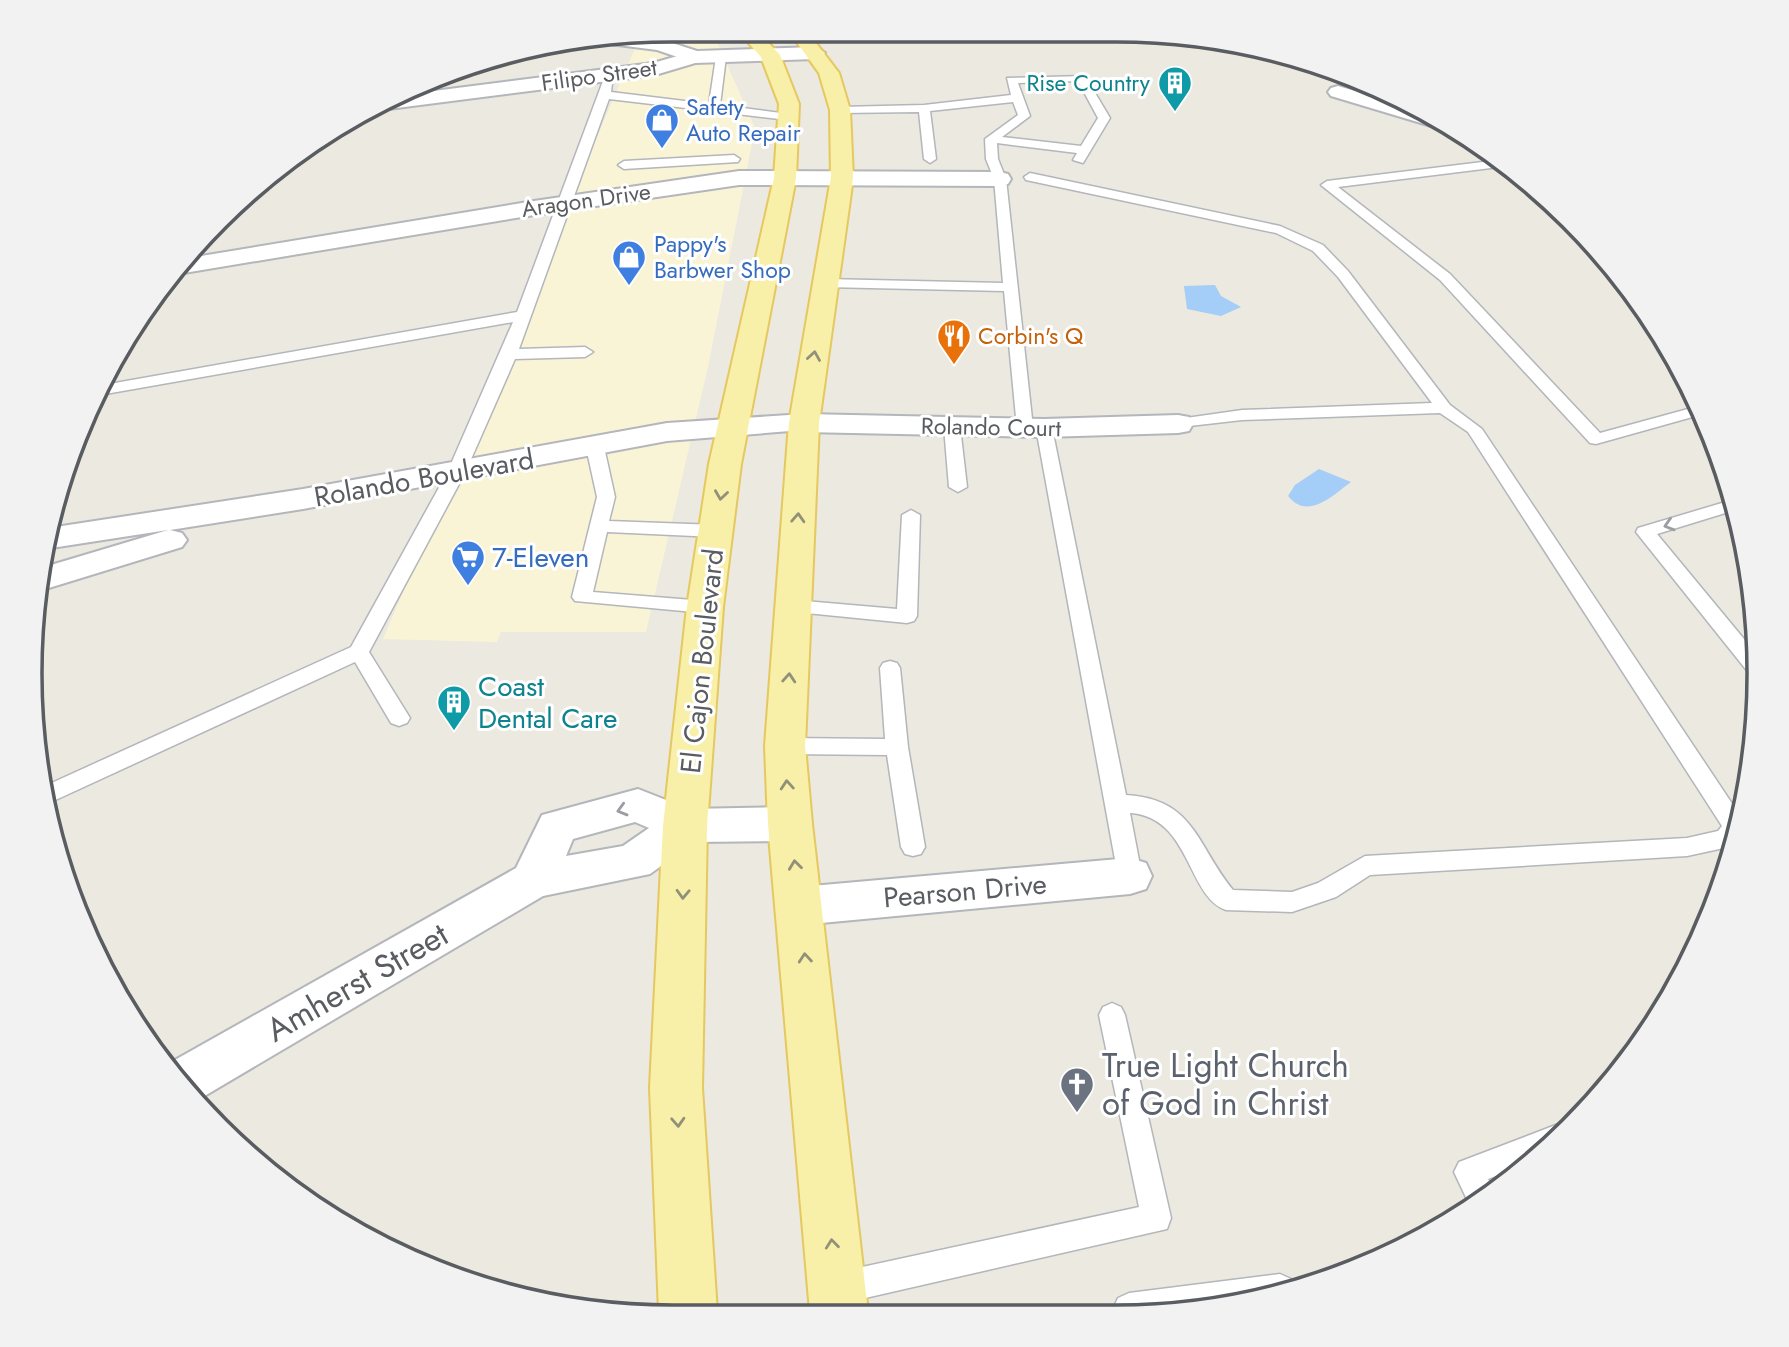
<svg xmlns="http://www.w3.org/2000/svg" width="1789" height="1347" viewBox="0 0 1789 1347" font-family="Jost,sans-serif">
<style>
.commercial{fill:#faf4d6}
.water{fill:#a4cdf7}
.lines{fill:none;stroke-linecap:round;stroke-linejoin:round}
.lane-casing{stroke:#b3b6ba;stroke-width:3}
.street-casing{stroke:#b3b6ba;stroke-width:4}
.secondary-casing{stroke:#b4b6bc;stroke-width:4}
.primary-casing{stroke:#e5c85f;stroke-width:4}
.lane{fill:#fff;fill-rule:evenodd}
.street{fill:#fff;fill-rule:evenodd}
.secondary{fill:#fff;fill-rule:evenodd}
.primary{fill:#f8f0a8;fill-rule:evenodd}
.oneway{stroke:#919079}
.oneway2{stroke:#9b9da0}
.labels{text-anchor:middle;dominant-baseline:central;stroke-width:6;stroke-linejoin:round;paint-order:stroke}
.far-street-label{font-size:23px;fill:#595c60;stroke:#fff}
.far-culture-label{font-size:23px;fill:#0d838f;stroke:#fff;text-anchor:end}
.far-shop-label{font-size:23px;fill:#366cbe;stroke:#fff;text-anchor:start}
.far-food-label{font-size:23px;fill:#c56008;stroke:#fff;text-anchor:start}
.street-label{font-size:28px;fill:#595c60;stroke:#fff}
.shop-label{font-size:28px;fill:#366cbe;stroke:#fff;text-anchor:start}
.culture-label{font-size:28px;fill:#0d838f;stroke:#fff;text-anchor:start}
.near-street-label{font-size:33px;fill:#595c60;stroke:#fff}
.near-worship-label{font-size:33px;fill:#5b616d;stroke:#fff;text-anchor:start}
.rim{fill:none;stroke:#595c60;stroke-width:3.5}
</style>
<rect width="100%" height="100%" fill="#ebe9e0"/>
<path class="commercial" d="M674 30H712L755 128 708 367 646 632H501L497 642 383 639 641 34Z"/>
<g class="water">
<path d="M1215 285 1221 296 1241 307 1221 316 1187 309 1184 286Z"/>
<path d="M1319 469 1351 482C1333 495 1308 521 1288 496L1295 485Z"/>
</g>
<g class="lines">
<g class="lane-casing">
<g id="lane">
<path d="M721 54 726 57 720 105 788 114 794 117 788 120 609 99 519 349 585 347 593 352 585 357 515 359 465 473 369 652 410 718 407 723 399 726 391 723 355 662 49 803 45 786 351 647 447 473 513 322 94 396 98 386 517 312 603 81 612 83 611 92 709 104 716 57Z"/>
<path d="M1085 76 1110 118 1083 163 1073 160 1077 153 997 143 998 159 1006 179 1033 428 1025 433 1017 428 1004 291 825 287 818 283 825 279 1003 283 994 179 986 159 985 139 1018 115 1013 102 930 111 936 159 930 163 924 159 919 112 840 113 834 110 840 107 924 105 1011 95 1007 78ZM1078 81 1098 118 1081 146 1002 137 1030 116 1018 83Z"/>
<path d="M734 155 740 159 738 162 624 169 618 165 624 161Z"/>
<path d="M1499 160 1507 166 1338 187 1450 274 1600 433 1699 406 1703 414 1596 444 1590 443 1440 280 1321 185 1327 181Z"/>
<path d="M1030 173 1280 226 1323 245 1348 271 1450 405 1482 429 1741 817 1733 846 1687 856 1370 875 1336 897 1292 912 1226 910C1187 897 1191 817 1130 813L1142 876 1139 883 1130 886 1121 883 1118 876 1036 428 1044 423 1052 428 1126 795C1195 799 1196 845 1233 890L1292 892 1318 883 1365 856 1687 838 1718 831 1722 826 1468 432 1440 413 1242 420 1172 428 1170 424 1172 420 1242 410 1432 403 1338 277 1313 251 1276 233 1026 180 1024 177Z"/>
<path d="M952 422 960 427 967 487 958 492 949 487 944 427Z"/>
<path d="M595 442 604 447 615 497 609 521 716 525 725 531 716 537 607 532 593 592 705 601 712 602 715 607 712 612 705 613 575 601 572 597 597 497 586 447Z"/>
<path d="M1732 500 1735 510 1657 534 1758 656 1759 679 1752 677 1636 532 1638 528Z"/>
<path d="M911 510 920 515 917 616 914 621 907 623 786 611 783 606 786 601 793 600 897 609 902 515Z"/>
<path d="M890 661 897 663 900 668 908 747 925 847 921 854 913 856 905 854 901 847 887 755 785 754 777 752 774 746 777 740 785 738 885 739 880 668 883 663Z"/>
<path d="M1112 1003 1121 1007 1125 1015 1171 1218 1167 1229 839 1304 828 1299 823 1288 828 1277 839 1272 1139 1207 1099 1015 1103 1007Z"/>
<path d="M1561 1123 1571 1128 1529 1163 1488 1179 1494 1192 1472 1210 1454 1172 1459 1162Z"/>
<path d="M1280 1274 1291 1279 1294 1286 1199 1312H1114L1113 1309 1118 1298 1129 1293Z"/>
</g>
</g>
<g class="street-casing">
<g id="street">
<path d="M695 51 702 53 705 57 702 61 655 75 381 110 373 107 402 95 653 63Z"/>
<path d="M1338 86 1393 102 1446 126 1438 128 1431 126 1331 96 1328 92 1331 88Z"/>
<path d="M739 171 1000 172 1008 174 1011 179 1008 184 1000 186 739 185 534 215 172 275 183 259 534 201Z"/>
<path d="M804 414 1044 419 1178 415 1189 417 1193 424 1189 431 1178 433 1044 437 804 432 793 429 789 423 793 417Z"/>
<path d="M638 789 689 809 790 807 805 812 812 824 805 836 790 841 694 842 650 874 543 896 196 1101 166 1065 516 868 542 815ZM635 822 649 828 623 846 566 856 573 839Z"/>
<path d="M1130 858 1146 863 1152 876 1146 889 1130 894 800 925 784 919 777 906 784 893 800 887Z"/>
</g>
</g>
<g class="secondary-casing">
<g id="secondary">
<path d="M631 35 660 39 697 51 816 47 825 53 816 59 695 63 657 50 610 44 602 39Z"/>
<path d="M804 414 815 417 819 423 815 429 667 441 303 509 170 530 182 533 187 540 182 547 39 591 41 568 168 530 45 549 42 548 49 528 303 489 667 423Z"/>
</g>
</g>
<g class="primary-casing">
<g id="primary">
<path d="M737 30H756L780 55 799 104 796 178 741 464 723 607 707 826 702 1088 717 1312H659L650 1088 663 826 687 607 709 464 774 178 779 104 761 57Z"/>
<path d="M788 30H806L839 73 850 110 853 178 819 423 805 746 812 824 868 1312H810L768 824 765 746 789 423 831 178 830 110 819 73Z"/>
</g>
</g>
<use href="#lane" class="lane"/>
<use href="#street" class="street"/>
<use href="#secondary" class="secondary"/>
<use href="#primary" class="primary"/>
</g>
<defs><path id="oneway-chevron" d="M-2-3.5L2.5 0L-2 3.5" fill="none" stroke-width="1.6" stroke-linecap="round" stroke-linejoin="round" transform="scale(1.75)"/></defs>
<g class="oneway">
<use href="#oneway-chevron" transform="translate(814 356) rotate(-81)"/>
<use href="#oneway-chevron" transform="translate(721 495) rotate(98)"/>
<use href="#oneway-chevron" transform="translate(798 518) rotate(-87)"/>
<use href="#oneway-chevron" transform="translate(789 678) rotate(-86)"/>
<use href="#oneway-chevron" transform="translate(787 785) rotate(-94)"/>
<use href="#oneway-chevron" transform="translate(795 865) rotate(-97)"/>
<use href="#oneway-chevron" transform="translate(683 894) rotate(92)"/>
<use href="#oneway-chevron" transform="translate(805 958) rotate(-95)"/>
<use href="#oneway-chevron" transform="translate(678 1122) rotate(87)"/>
<use href="#oneway-chevron" transform="translate(832 1244) rotate(-96)"/>
</g>
<g class="oneway2">
<use href="#oneway-chevron" transform="translate(1669 525) rotate(163)"/>
<use href="#oneway-chevron" transform="translate(622 810) rotate(164)"/>
</g>
<defs>
<g id="building-pin" transform="scale(1.75)"><path d="M0 17L-7.5 6A9.5 9.5 0 1 1 7.5 6Z" fill="#0f9aa8" stroke="#fff"/><path d="M-4-6H4V6H1V3H-1V6H-4ZM-2.5-4.3h1.7v1.8h-1.7ZM.8-4.3h1.7v1.8H.8ZM-2.5-1h1.7V.8h-1.7ZM.8-1h1.7V.8H.8Z" fill="#fff"/></g>
<g id="shop-pin" transform="scale(1.75)"><path d="M0 17L-7.5 6A9.5 9.5 0 1 1 7.5 6Z" fill="#3f7fe0" stroke="#fff"/><path d="M-5-2.5h2.3a2.7 3.5 0 0 1 5.4 0H5L5.5 6h-11ZM-1.5-2.5h3a1.5 2.3 0 0 0-3 0Z" fill="#fff"/></g>
<g id="restaurant-pin" transform="scale(1.75)"><path d="M0 17L-7.5 6A9.5 9.5 0 1 1 7.5 6Z" fill="#e8710a" stroke="#fff"/><path d="M-5-6h1v4h1v-4h1v4h1v-4h1v5L-1.5 .5V6h-2V.5L-5-1ZM5-6V6H3V1.5H1.5Q1.5-4 5-6Z" fill="#fff"/></g>
<g id="supermarket-pin" transform="scale(1.75)"><path d="M0 17L-7.5 6A9.5 9.5 0 1 1 7.5 6Z" fill="#3f7fe0" stroke="#fff"/><path d="M-6-5.5h2.5l.6 2H6L4.5 2H-2.5L-4.4-4H-6ZM-1.5 3.2a1.3 1.3 0 1 0 .1 0ZM3 3.2a1.3 1.3 0 1 0 .1 0Z" fill="#fff"/></g>
<g id="church-pin" transform="scale(1.75)"><path d="M0 17L-7.5 6A9.5 9.5 0 1 1 7.5 6Z" fill="#6b7280" stroke="#fff"/><path d="M-1.2-6h2.4v3.5h3.3v2.4h-3.3V6h-2.4V-.1h-3.3v-2.4h3.3Z" fill="#fff"/></g>
</defs>
<g fill-rule="evenodd">
<use href="#building-pin" x="1175" y="83"/>
<use href="#shop-pin" x="662" y="120"/>
<use href="#shop-pin" x="629" y="257"/>
<use href="#restaurant-pin" x="954" y="336"/>
<use href="#supermarket-pin" x="468" y="557"/>
<use href="#building-pin" x="454" y="702"/>
<use href="#church-pin" x="1077" y="1084"/>
</g>
<g class="labels">
<g class="far-street-label">
<text transform="translate(599 75) rotate(-8)">Filipo Street</text>
<text transform="translate(586 200) rotate(-8)">Aragon Drive</text>
<text transform="translate(991 427) rotate(1)">Rolando Court</text>
</g>
<g class="far-culture-label">
<text x="1150" y="83">Rise Country</text>
</g>
<g class="far-shop-label">
<text x="686" y="107">Safety<tspan x="686" dy="26">Auto Repair</tspan></text>
<text x="654" y="244">Pappy's<tspan x="654" dy="26">Barbwer Shop</tspan></text>
</g>
<g class="far-food-label">
<text x="978" y="336">Corbin's Q</text>
</g>
<g class="street-label">
<text transform="translate(424 478) rotate(-10)">Rolando Boulevard</text>
<text transform="translate(702 661) rotate(-84)">El Cajon Boulevard</text>
<text transform="translate(965 891) rotate(-5)">Pearson Drive</text>
</g>
<g class="shop-label">
<text x="492" y="557">7-Eleven</text>
</g>
<g class="culture-label">
<text x="478" y="686">Coast<tspan x="478" dy="32">Dental Care</tspan></text>
</g>
<g class="near-street-label">
<text transform="translate(357 982) rotate(-30)">Amherst Street</text>
</g>
<g class="near-worship-label">
<text x="1102" y="1065">True Light Church<tspan x="1102" dy="38">of God in Christ</tspan></text>
</g>
</g>
<path d="M0 0H1789V1347H0ZM673 42H1116A631 631 0 0 1 1747 673V674A631 631 0 0 1 1116 1305H673A631 631 0 0 1 42 674V673A631 631 0 0 1 673 42Z" fill="#f2f2f2" fill-rule="evenodd"/>
<path class="rim" d="M673 42H1116A631 631 0 0 1 1747 673V674A631 631 0 0 1 1116 1305H673A631 631 0 0 1 42 674V673A631 631 0 0 1 673 42Z"/>
</svg>
